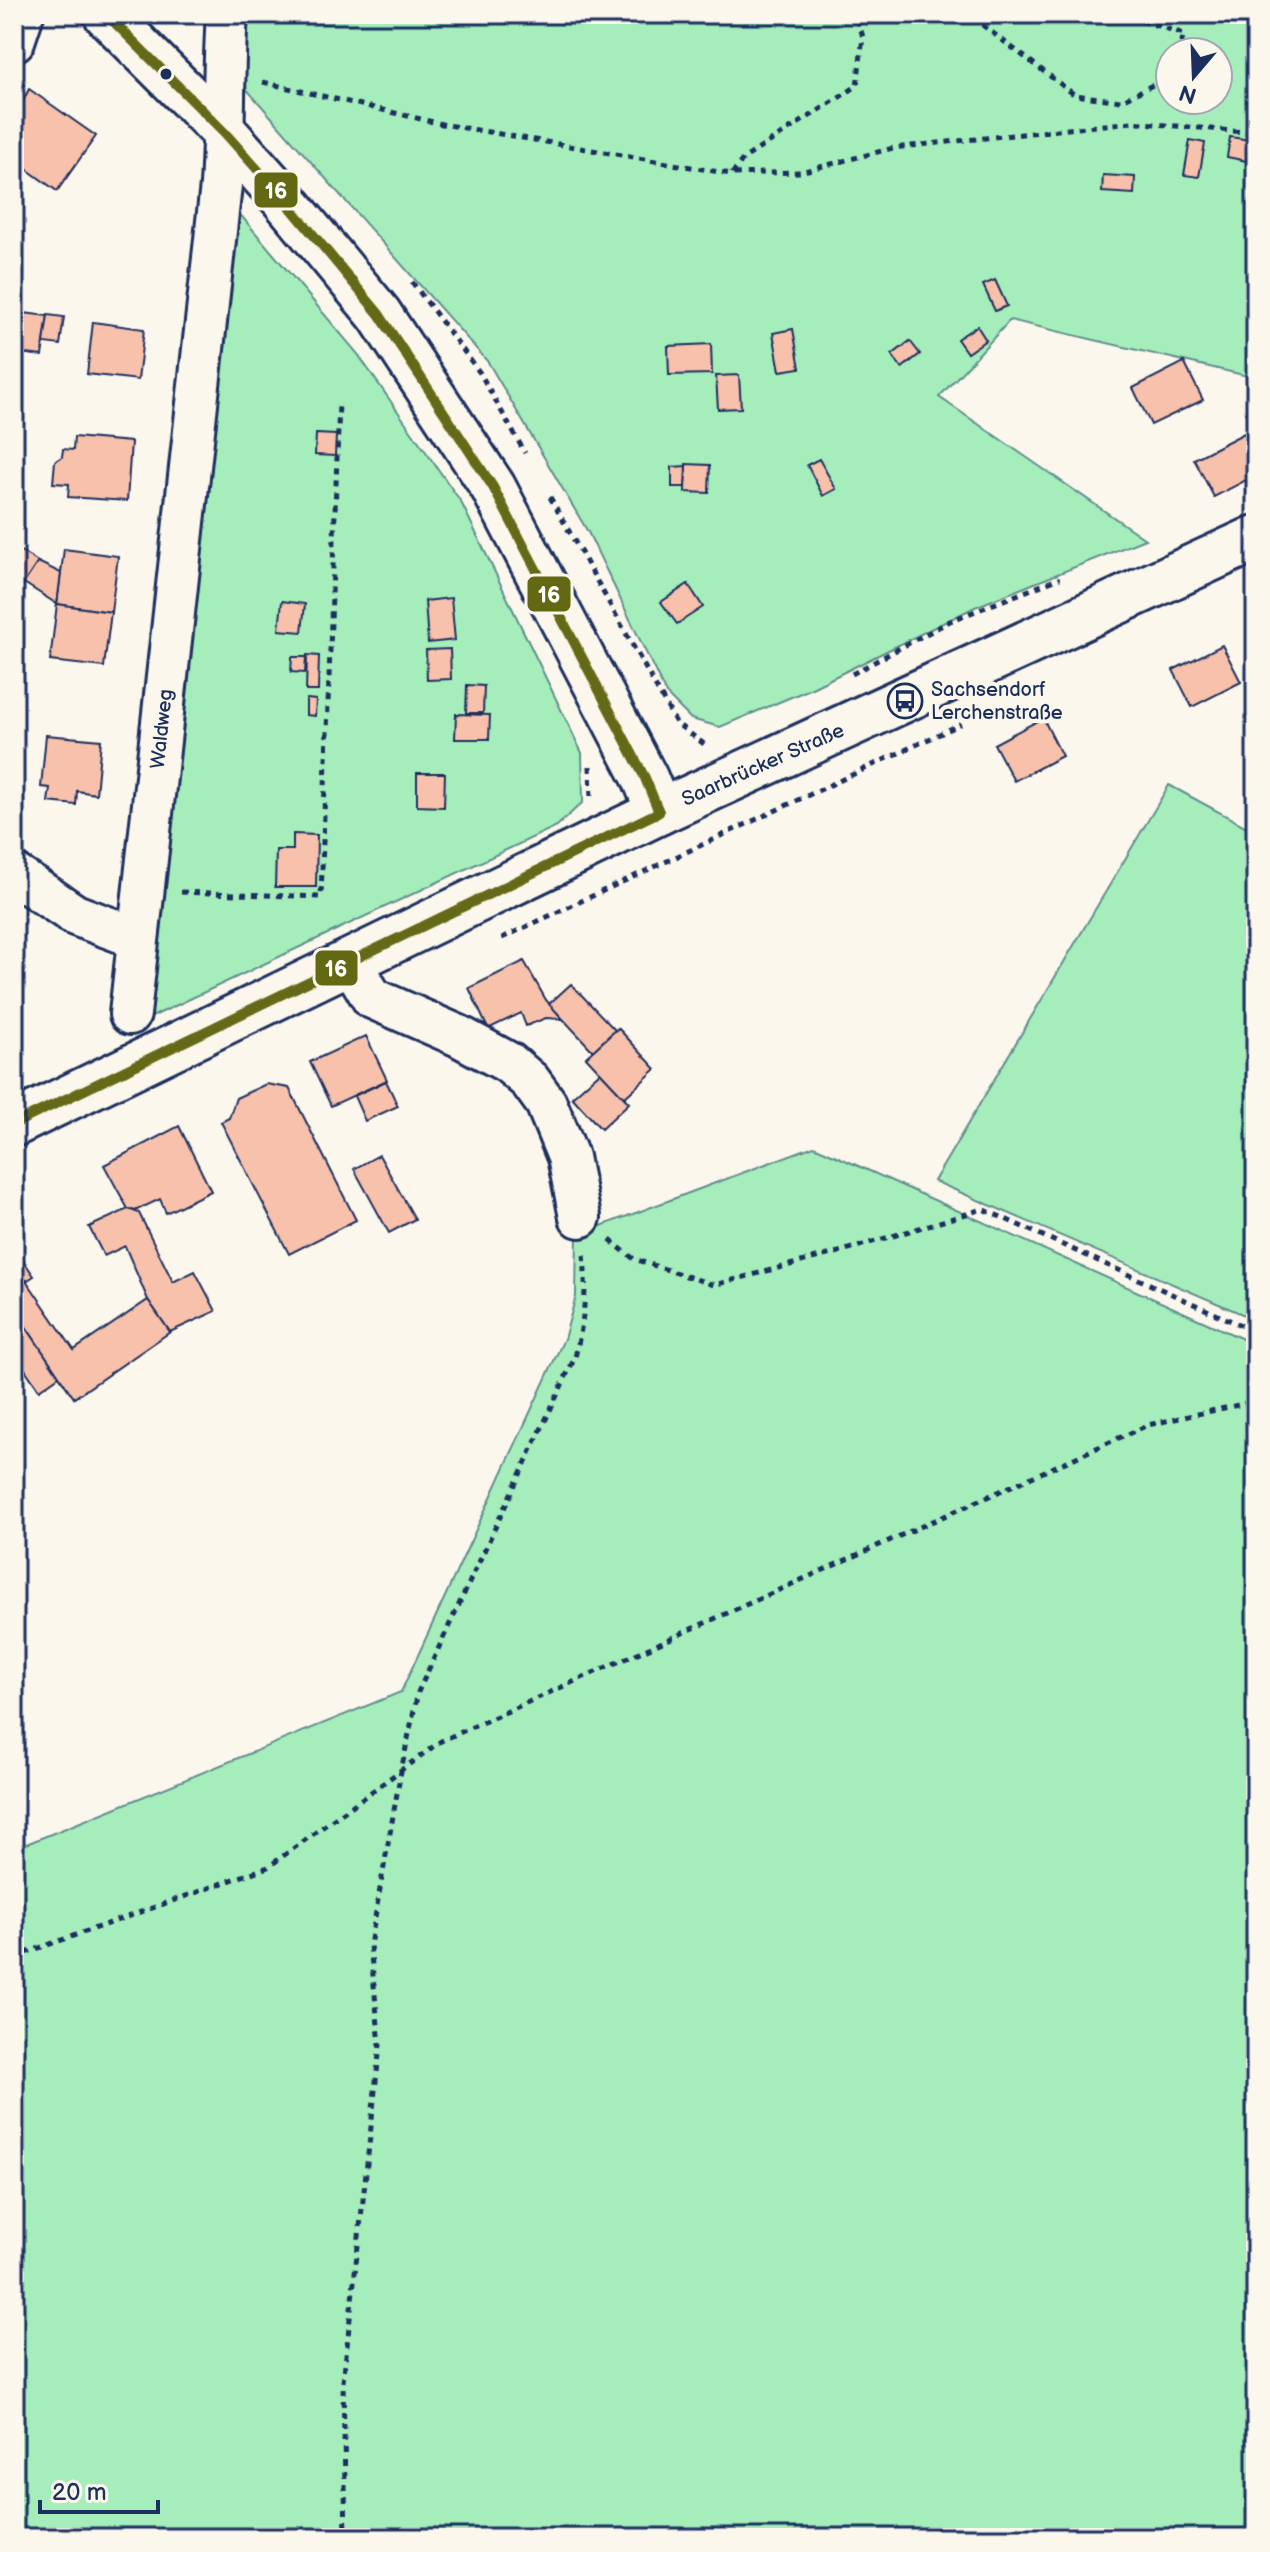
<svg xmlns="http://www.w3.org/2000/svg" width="1270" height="2552" viewBox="0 0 1270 2552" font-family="'Balsamiq Sans',sans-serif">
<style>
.green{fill:#a5eebc;stroke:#608e8d;stroke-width:2;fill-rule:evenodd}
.building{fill:#f8c1ac;stroke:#1b2f5e;stroke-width:2}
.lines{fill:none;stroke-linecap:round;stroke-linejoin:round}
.minor-casing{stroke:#1b2f5e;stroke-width:46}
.major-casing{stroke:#1b2f5e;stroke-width:50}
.path{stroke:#1b2f5e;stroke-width:5;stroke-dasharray:6 6;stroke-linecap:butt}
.minor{stroke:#fbf7ec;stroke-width:40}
.major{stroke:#fbf7ec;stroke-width:44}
.bus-1-casing{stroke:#fbf7ec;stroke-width:16}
.bus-1{stroke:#636913;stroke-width:10}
.bus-dot{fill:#1b2f5e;stroke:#fbf7ec;stroke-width:3}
.labels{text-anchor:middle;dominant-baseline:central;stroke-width:8;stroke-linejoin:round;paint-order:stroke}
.poi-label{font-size:20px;fill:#1b2f5e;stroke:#fbf7ec;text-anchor:start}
.street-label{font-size:20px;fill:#1b2f5e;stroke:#fbf7ec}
.line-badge{stroke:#fbf7ec;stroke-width:3}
.badge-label{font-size:22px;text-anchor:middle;font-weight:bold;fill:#fff}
</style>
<rect width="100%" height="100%" fill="#fbf7ec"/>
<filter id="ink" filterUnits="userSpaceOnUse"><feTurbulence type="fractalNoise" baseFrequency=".0125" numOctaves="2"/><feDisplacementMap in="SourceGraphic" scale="16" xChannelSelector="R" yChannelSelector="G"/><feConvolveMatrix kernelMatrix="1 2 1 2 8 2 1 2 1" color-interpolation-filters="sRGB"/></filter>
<g filter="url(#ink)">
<g class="green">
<path d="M240 14H1256V378L1010 320 939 397 1145 539 975 607 810 689 720 727 691 719 666 694 588 532 488 362 235 76ZM1170 52H1218V100H1170Z"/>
<path d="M233 206 357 353 461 502 582 753 583 802 557 826 143 1021Z"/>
<path d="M1169 785 1256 832V1320L934 1181Z"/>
<path d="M814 1146 1256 1345V2538H14V1849L401 1692 564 1339 576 1296 577 1235Z"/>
</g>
<g class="building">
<path d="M29 89 96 136 57 191 14 160V119Z"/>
<path d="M1230 137 1251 140 1247 161 1227 157Z"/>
<path d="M1190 140 1205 143 1199 177 1184 175Z"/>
<path d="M1103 175 1135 177 1134 194 1102 192Z"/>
<path d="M995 280 1007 306 995 311 983 285Z"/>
<path d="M24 313 48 316 42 356 19 353Z"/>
<path d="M48 315 64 317 60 345 44 343Z"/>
<path d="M93 322 144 329 138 380 87 374Z"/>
<path d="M977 326 986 340 967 353 957 339Z"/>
<path d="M793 329 800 368 780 371 773 333Z"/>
<path d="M910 341 920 354 902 368 892 355Z"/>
<path d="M711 344 712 374 669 375 668 346Z"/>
<path d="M1184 362 1203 400 1151 425 1133 388Z"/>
<path d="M739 375 741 408 718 409 716 376Z"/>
<path d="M1256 427V475L1214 497 1194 459Z"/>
<path d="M316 434 336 435 335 456 315 455Z"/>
<path d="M74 437 131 442 127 501 68 497 69 484 53 483 55 461 62 457 63 449 73 450Z"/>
<path d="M819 459 836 489 823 496 807 465Z"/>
<path d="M686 464 710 465 709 493 685 492Z"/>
<path d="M686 466 685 487H672V467Z"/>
<path d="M14 547 38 562 14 599Z"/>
<path d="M64 549 118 556 111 612 57 604Z"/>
<path d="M38 562 61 573 57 604 24 583Z"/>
<path d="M688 584 703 607 677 624 661 602Z"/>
<path d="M451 598 455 640 428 643 425 601Z"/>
<path d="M282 601 305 604 302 632 279 630Z"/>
<path d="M57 604 111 612 104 667 50 661Z"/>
<path d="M1222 645 1241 682 1192 707 1173 670Z"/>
<path d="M450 649 451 679 427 680 426 650Z"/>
<path d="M307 655 319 656 318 691H306Z"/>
<path d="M292 657H306L305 673 291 672Z"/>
<path d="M467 685 484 686 483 713H466Z"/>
<path d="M306 699 316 700 315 716 306 715Z"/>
<path d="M456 714 490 715 489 739H455Z"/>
<path d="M1043 718 1062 756 1014 781 994 744Z"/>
<path d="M46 735 101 740 96 794 77 791 76 805 48 802 50 788 41 787Z"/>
<path d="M417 773H445L444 807 417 806Z"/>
<path d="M293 834 317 835 316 887H275L276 850H293Z"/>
<path d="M524 961 546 1000 563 1019 546 1018 526 1026 521 1013 488 1029 469 988Z"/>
<path d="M571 984 615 1030 593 1051 549 1004Z"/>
<path d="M618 1028 656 1069 624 1098 586 1057Z"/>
<path d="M366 1036 387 1080 331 1106 310 1062Z"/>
<path d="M600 1072 629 1103 601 1129 572 1097Z"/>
<path d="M386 1081 398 1106 365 1121 354 1096Z"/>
<path d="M266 1084 289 1088 356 1220 289 1254 221 1122 229 1118 236 1098Z"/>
<path d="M179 1126 211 1191 166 1213 160 1199 135 1211 128 1209 104 1165Z"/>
<path d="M379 1155 415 1219 389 1233 354 1169Z"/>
<path d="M128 1209 139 1213 173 1282 195 1271 216 1311 170 1332 148 1300 125 1246 104 1256 89 1227Z"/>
<path d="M14 1247 34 1276 14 1289Z"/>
<path d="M26 1280 74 1350 148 1300 170 1332 74 1398 14 1309V1289Z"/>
<path d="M14 1309 59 1376 39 1390 14 1353Z"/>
</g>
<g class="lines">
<g class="minor-casing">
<g id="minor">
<path d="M14 41 23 14"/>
<path d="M14 874 75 915 137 938"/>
<path d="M350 961 372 998 459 1036 509 1063 530 1081 546 1103 568 1157 580 1217"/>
<path d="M130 1014 221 185C225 128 223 71 227 14"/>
</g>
</g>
<g class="major-casing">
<g id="major">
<path d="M106 14 225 133 282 197 379 314 493 487 645 778 659 812"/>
<path d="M14 1124 659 812 1256 538"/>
</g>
</g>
<g class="path">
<path d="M961 14 977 21 1075 95 1121 101 1170 76"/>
<path d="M1119 14 1184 34 1179 52"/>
<path d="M263 82 442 124 731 174 800 172 893 148 1132 122 1256 133"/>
<path d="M732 174 743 159 857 86 863 37 856 14"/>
<path d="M412 282 480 373 525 453"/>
<path d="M550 497 676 723 704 744"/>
<path d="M852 674 950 621 1060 578"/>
<path d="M590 766 591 800"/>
<path d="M181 892 321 897 339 402"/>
<path d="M502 938 961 724"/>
<path d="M610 1240 634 1259 714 1285 839 1252 983 1209 1256 1332"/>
<path d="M14 1957 268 1867 441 1741 1148 1425 1256 1401"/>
<path d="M346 2538 343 2382 380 2045 370 1945 401 1771 418 1692 575 1357C584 1321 587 1291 584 1254"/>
</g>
<use href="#minor" class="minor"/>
<use href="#major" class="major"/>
<g class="bus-1-casing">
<g id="bus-1">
<path d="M106 14 225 133 282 197 379 314 493 487 645 778 659 812"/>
<path d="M14 1124 659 812"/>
</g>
</g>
<use href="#bus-1" class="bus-1"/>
</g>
</g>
<defs>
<g id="bus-ring" transform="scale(1.8)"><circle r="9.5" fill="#fbf7ec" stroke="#1b2f5e" stroke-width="1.5"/><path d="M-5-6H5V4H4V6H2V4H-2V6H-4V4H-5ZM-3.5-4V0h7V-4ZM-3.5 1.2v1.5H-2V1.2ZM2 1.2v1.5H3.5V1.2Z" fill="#1b2f5e"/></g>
</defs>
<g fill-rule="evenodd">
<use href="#bus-ring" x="905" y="701"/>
</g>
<circle class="bus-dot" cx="166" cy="74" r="7"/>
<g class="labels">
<g class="poi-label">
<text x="931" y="690">Sachsendorf<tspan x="931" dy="23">Lerchenstraße</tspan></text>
</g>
<g class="street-label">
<text transform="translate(162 729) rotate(-84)">Waldweg</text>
<text transform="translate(763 765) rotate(-24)">Saarbrücker Straße</text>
</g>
</g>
<g class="line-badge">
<rect x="253" y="171" width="46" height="38" rx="8" fill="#636913"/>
<rect x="526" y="575" width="46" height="38" rx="8" fill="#636913"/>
<rect x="314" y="949" width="45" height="38" rx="8" fill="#636913"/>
</g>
<g class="badge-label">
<text x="276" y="198">16</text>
<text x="549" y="602">16</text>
<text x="336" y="976">16</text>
</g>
<rect width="1270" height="2552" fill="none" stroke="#fbf7ec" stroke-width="48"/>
<rect x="24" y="24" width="1222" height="2504" fill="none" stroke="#1b2f5e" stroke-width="3" filter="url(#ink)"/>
<g transform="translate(1194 76) rotate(199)"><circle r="38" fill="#fbf7ec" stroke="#a1a7b3" stroke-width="2"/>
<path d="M0-6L14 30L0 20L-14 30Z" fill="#1b2f5e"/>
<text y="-12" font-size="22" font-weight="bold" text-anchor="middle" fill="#1b2f5e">N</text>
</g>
<path d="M40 2500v12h118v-12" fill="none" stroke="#1b2f5e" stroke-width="4"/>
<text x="52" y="2500" font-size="24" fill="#1b2f5e" stroke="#fbf7ec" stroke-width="6" paint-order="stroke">20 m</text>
</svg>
